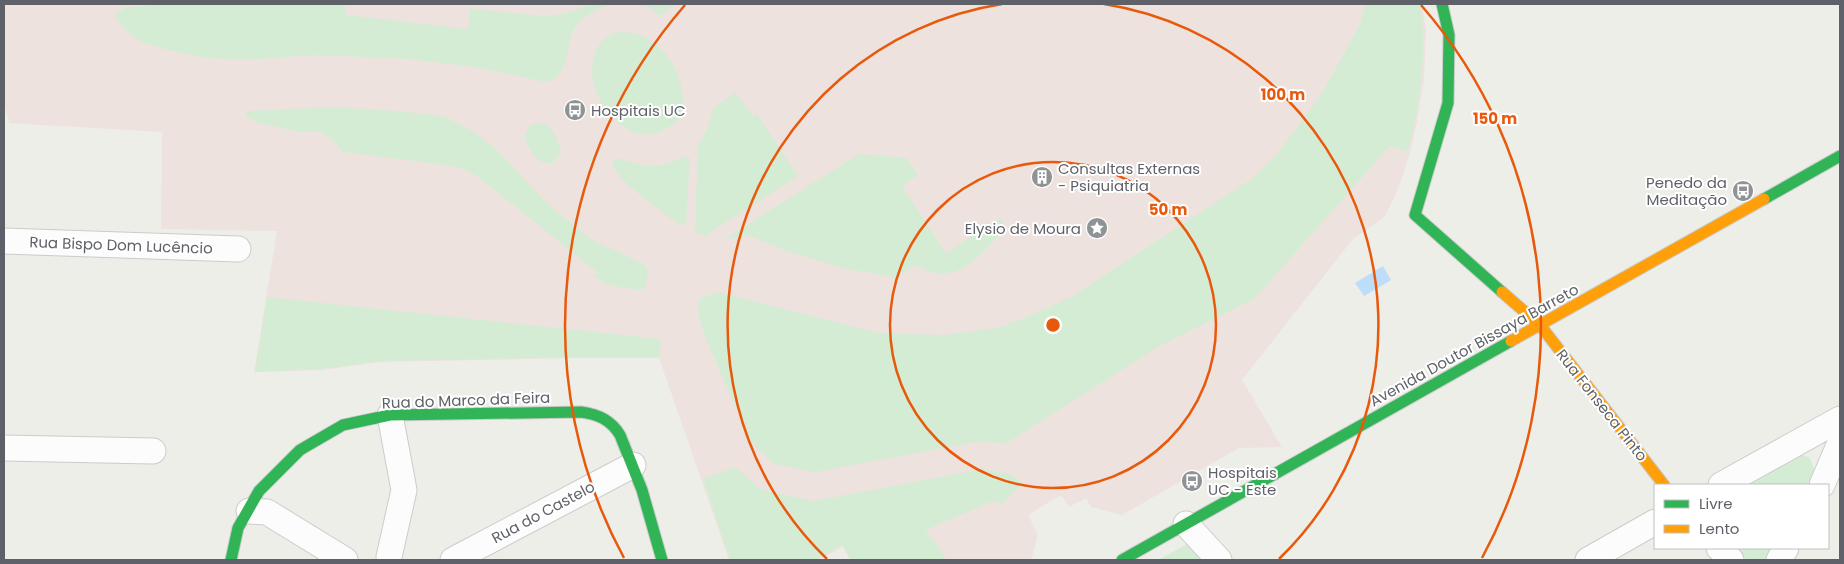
<svg xmlns="http://www.w3.org/2000/svg" width="1844" height="564" viewBox="0 0 1844 564" font-family="Poppins,sans-serif">
<style>
.medical{fill:#ede2de}
.green{fill:#d5ecd4}
.water{fill:#bdddf8}
.lines{fill:none;stroke-linecap:round;stroke-linejoin:round}
.street-casing{stroke:#cbcccb;stroke-width:27}
.fast-casing{stroke:#c9cbca;stroke-width:13}
.slow-casing{stroke:#c9cbca;stroke-width:13}
.street{stroke:#fcfcfc;stroke-width:25}
.fast{stroke:#30b455;stroke-width:11}
.slow{stroke:#ff9f0a;stroke-width:11}
.ring{fill:none;stroke:#e8590c;stroke-width:2.5}
.labels{text-anchor:middle;dominant-baseline:central;stroke-width:4;stroke-linejoin:round;paint-order:stroke}
.poi-label{font-size:15px;fill:#5e6268;stroke:#fff;text-anchor:start}
.street-label{font-size:15px;fill:#5e6268;stroke:#fff}
.centre{fill:#e8590c;stroke:#fff;stroke-width:2.5}
.ring-label{font-size:15px;text-anchor:middle;font-weight:bold;fill:#e8590c;stroke:#fff;stroke-width:4;stroke-linejoin:round;paint-order:stroke}
</style>
<rect width="100%" height="100%" fill="#eeeee9"/>
<path class="medical" d="M4 4H1422L1426 30 1424 79 1417 122 1410 153 1400 184 1385 217 1353 239 1242 380 1282 447 1239 448 1122 515 1091 507 1086 498 1069 507 1061 495 1028 515 1038 535 1031 560H850L843 547 819 560H729L659 358H579L380 362 322 370 254 372 277 231 161 229 162 132 9 123 4 102Z"/>
<g class="green">
<path d="M160 4H346L345 15 468 29 470 9 546 16 567 13 592 4H613C600 7 585 15 576 26 563 44 573 75 546 82L475 67 407 59 315 55 243 60 208 58 172 51 142 42 128 32 116 20V14L125 8Z"/>
<path d="M641 4H677L659 16 654 11Z"/>
<path d="M1366 4H1421C1427 55 1420 103 1408 152L1390 146 1254 299 1158 347 1005 444 981 441 815 472 775 464 752 444 705 337 697 310 700 298 718 292 878 333 944 335 997 328 1029 316 1073 296 1253 178 1279 152 1324 90 1359 26Z"/>
<path d="M618 32C624 33 632 32 637 34 667 43 690 83 681 114 679 120 671 127 665 129 662 131 658 133 654 134 614 141 576 78 599 45 604 38 611 35 618 32Z"/>
<path d="M736 92 753 117 757 114 798 176 704 236 695 232 698 144 707 130 713 108Z"/>
<path d="M334 107 398 111 443 116 474 132 499 152 550 206 594 241 644 264 648 272 645 287 642 290C624 288 610 287 594 277L597 272 477 176 463 169 447 165 343 152 332 139 320 132H299L256 122 245 115 247 111Z"/>
<path d="M536 123C539 123 543 123 545 124 553 127 561 146 561 154L552 163C535 164 532 151 524 138L529 126Z"/>
<path d="M859 154 907 158 918 175 902 186 946 253 1000 218 1006 228C987 247 965 279 933 273 928 272 921 267 916 265L895 277 847 269 789 252 748 235 723 240Z"/>
<path d="M687 156 690 158 686 223 684 225H680C662 211 629 190 616 171 613 168 613 164 613 160L618 158 643 166 663 165Z"/>
<path d="M267 297 661 339 659 357H579L380 361 322 369 255 372Z"/>
<path d="M1796 452 1810 458 1816 474 1809 485H1737Z"/>
<path d="M735 467 762 490 814 501 982 469 1010 474 1023 483 1002 504 994 501 925 530 938 546 946 560H851L842 545 815 560H730L703 479Z"/>
<path d="M1189 543 1204 560H1158Z"/>
<path d="M1735 548H1775L1767 560H1747Z"/>
</g>
<path class="water" d="M1383 266 1391 280 1364 296 1355 283Z"/>
<g class="lines">
<g class="street-casing">
<g id="street">
<path d="M4 241 238 249"/>
<path d="M4 448 153 451"/>
<path d="M1721 485 1840 419"/>
<path d="M1822 485 1840 443"/>
<path d="M249 511 267 512 345 560"/>
<path d="M1186 524 1219 560"/>
<path d="M1719 548 1731 560"/>
<path d="M389 557 404 490 390 415"/>
<path d="M453 560 633 465"/>
<path d="M1588 560 1655 522"/>
<path d="M1779 560 1786 548"/>
</g>
</g>
<g class="fast-casing">
<g id="fast">
<path d="M1442 4 1449 35 1448 103 1415 215 1502 292"/>
<path d="M1764 199 1840 156"/>
<path d="M231 560 238 528 259 491 300 450 343 425 390 415 581 412C598 414 611 420 620 435L642 490 662 560"/>
<path d="M1122 560 1511 341"/>
</g>
</g>
<g class="slow-casing">
<g id="slow">
<path d="M1502 292 1540 325 1664 485"/>
<path d="M1511 341 1764 199"/>
</g>
</g>
<use href="#street" class="street"/>
<use href="#fast" class="fast"/>
<use href="#slow" class="slow"/>
</g>
<g class="ring">
<circle cx="1053" cy="325" r="163"/>
<path d="M827 559A325 325 0 0 1 1002 4M1104 4A325 325 0 0 1 1279 559"/>
<path d="M624 558A488 488 0 0 1 685 5M1421 5A488 488 0 0 1 1482 558"/>
</g>
<defs>
<g id="bus-disc" transform="scale(1.125)"><circle r="9.5" fill="#909395" stroke="#fff"/><path d="M-5-6H5V4H4V6H2V4H-2V6H-4V4H-5ZM-3.5-4V0h7V-4ZM-3.5 1.2v1.5H-2V1.2ZM2 1.2v1.5H3.5V1.2Z" fill="#fff"/></g>
<g id="building-disc" transform="scale(1.125)"><circle r="9.5" fill="#909395" stroke="#fff"/><path d="M-4-6H4V6H1V3H-1V6H-4ZM-2.5-4.3h1.7v1.8h-1.7ZM.8-4.3h1.7v1.8H.8ZM-2.5-1h1.7V.8h-1.7ZM.8-1h1.7V.8H.8Z" fill="#fff"/></g>
<g id="sight-disc" transform="scale(1.125)"><circle r="9.5" fill="#909395" stroke="#fff"/><path d="M0-6L1.8-2.2L6-1.7L2.9 1.2L3.7 5.4L0 3.3L-3.7 5.4L-2.9 1.2L-6-1.7L-1.8-2.2Z" fill="#fff"/></g>
</defs>
<g fill-rule="evenodd">
<use href="#bus-disc" x="575" y="110"/>
<use href="#building-disc" x="1042" y="177"/>
<use href="#bus-disc" x="1743" y="191"/>
<use href="#sight-disc" x="1097" y="228"/>
<use href="#bus-disc" x="1192" y="481"/>
</g>
<g class="labels">
<g class="poi-label">
<text x="591" y="110">Hospitais UC</text>
<text x="1058" y="168">Consultas Externas<tspan x="1058" dy="17">- Psiquiatria</tspan></text>
<text x="1727" y="182" text-anchor="end">Penedo da<tspan x="1727" dy="17">Meditação</tspan></text>
<text x="1081" y="228" text-anchor="end">Elysio de Moura</text>
<text x="1208" y="472">Hospitais<tspan x="1208" dy="17">UC - Este</tspan></text>
</g>
<g class="street-label">
<text transform="translate(121 245) rotate(2)">Rua Bispo Dom Lucêncio</text>
<text transform="translate(1474 345) rotate(-29)">Avenida Doutor Bissaya Barreto</text>
<text transform="translate(466 400) rotate(-2)">Rua do Marco da Feira</text>
<text transform="translate(1602 405) rotate(52)">Rua Fonseca Pinto</text>
<text transform="translate(543 512) rotate(-28)">Rua do Castelo</text>
</g>
</g>
<circle cx="1053" cy="325" r="8" class="centre"/>
<g class="ring-label">
<text x="1283" y="100">100 m</text>
<text x="1495" y="124">150 m</text>
<text x="1168" y="215">50 m</text>
</g>
<rect width="1844" height="564" fill="none" stroke="#5e6268" stroke-width="10"/>
<rect x="1654" y="484" width="175" height="65" fill="#ffffff" stroke="#bfc0c3"/>
<rect x="1664" y="500" width="25" height="8" fill="#30b455" stroke="#bfc0c3"/>
<text x="1699" y="509" font-size="15" fill="#5e6268">Livre</text>
<rect x="1664" y="525" width="25" height="8" fill="#ff9f0a" stroke="#bfc0c3"/>
<text x="1699" y="534" font-size="15" fill="#5e6268">Lento</text>
</svg>
